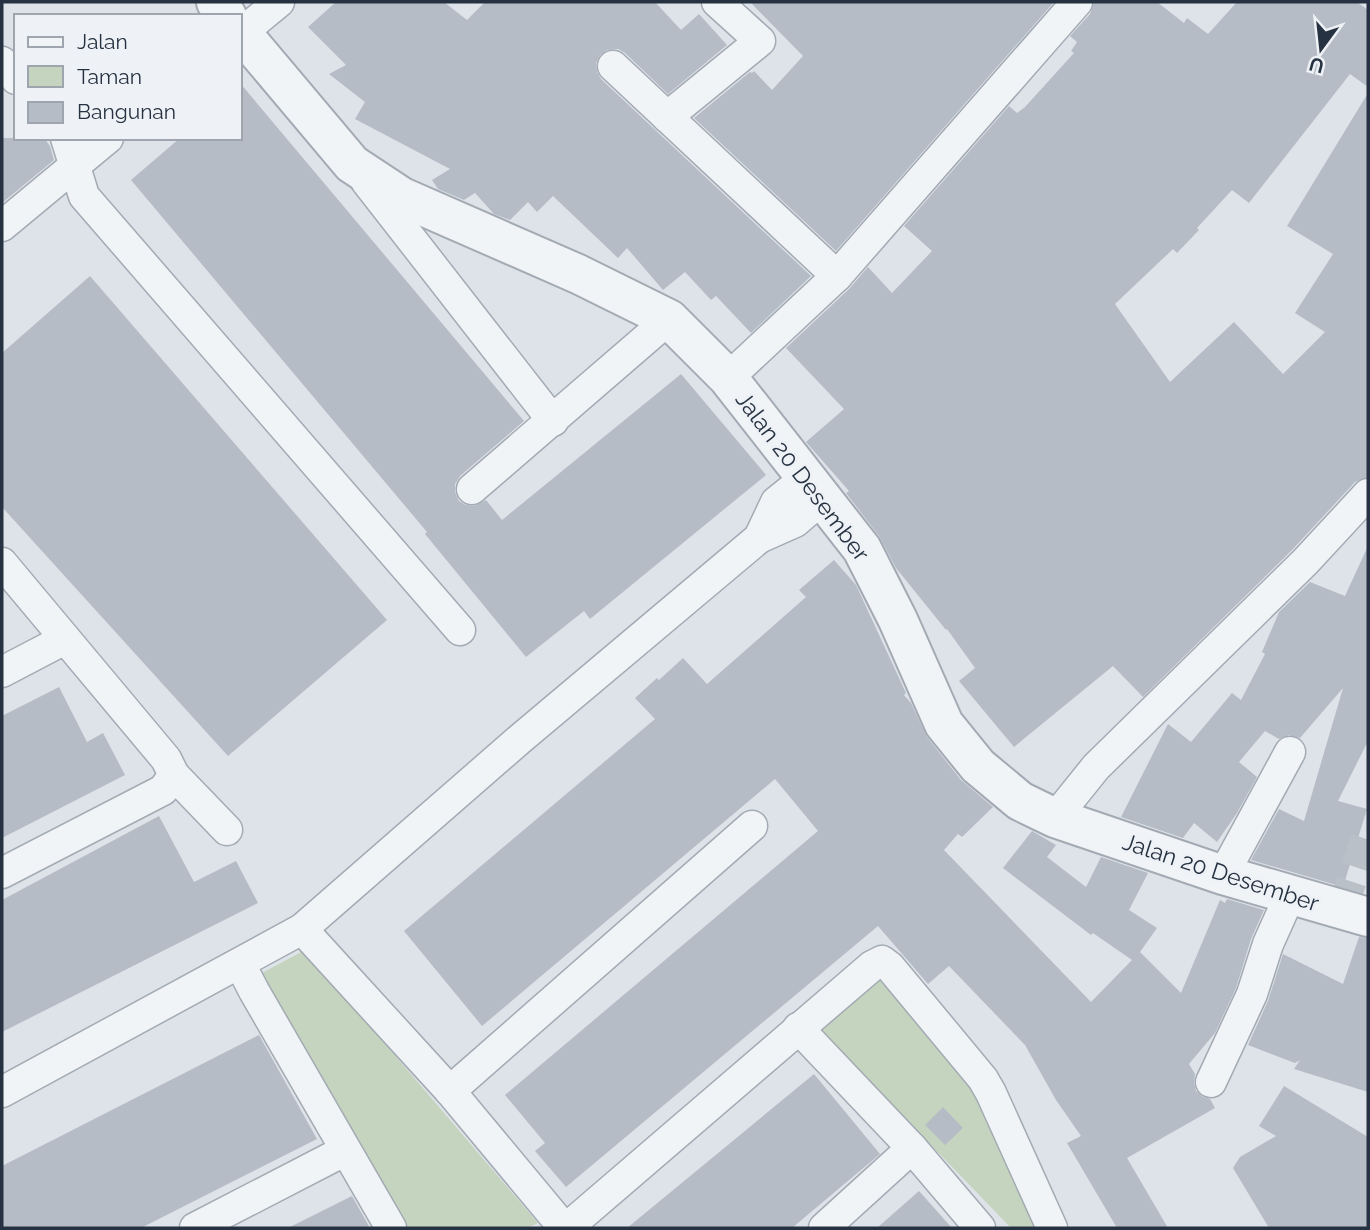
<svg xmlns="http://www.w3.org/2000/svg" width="1370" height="1230" viewBox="0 0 1370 1230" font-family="Raleway,sans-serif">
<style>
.green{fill:#c5d4be}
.building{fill:#b5bcc6}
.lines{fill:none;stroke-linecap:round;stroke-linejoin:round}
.minor-tunnel{stroke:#b9c0c7;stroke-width:30;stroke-dasharray:30 15;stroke-linecap:butt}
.minor-casing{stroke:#a3aab3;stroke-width:33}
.tertiary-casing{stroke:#a3aab3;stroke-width:42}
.minor{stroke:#f1f4f7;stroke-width:30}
.tertiary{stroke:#f1f4f7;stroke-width:38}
.labels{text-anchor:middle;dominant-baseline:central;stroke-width:6;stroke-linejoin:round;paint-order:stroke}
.street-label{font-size:23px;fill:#263241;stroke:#eef2f6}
</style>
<rect width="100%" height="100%" fill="#dee3e9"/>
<g class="green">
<path d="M305 950 538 1223 527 1228H406L262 973Z"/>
<path d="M878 971 988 1097 1036 1228H1011L817 1027Z"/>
</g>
<g class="building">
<path d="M336 2H444L467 20 485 2H655L681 30 699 14 727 45 668 94 625 53 618 49 607 50 600 55 596 63 597 72 601 79 811 276 751 333 716 296 711 300 685 272 663 290 627 248 618 258 553 196 537 212 528 202 510 220 494 214 475 193 464 200 438 189 432 180 450 169 355 119 365 102 329 74 346 65 308 27Z"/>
<path d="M750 2H1054L836 251 694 118 750 72 752 73 754 71 772 90 803 56Z"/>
<path d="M1094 2H1157L1184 23 1187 18 1208 34 1237 2H1357L1368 10V87L1350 74 1249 203 1232 190 1197 228 1199 230 1177 253 1173 249 1115 304 1170 382 1234 322 1283 374 1325 332 1295 313 1333 254 1287 226 1368 93V477L1355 482 1292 550 1143 697 1113 666 1014 747 959 681 975 668 947 629 946 630 896 568 879 536 846 493 849 491 806 442 844 409 786 348 849 289 868 267 892 293 932 251 904 226 1009 106 1017 113 1025 107 1074 53 1071 51 1077 42 1070 36 1090 14Z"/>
<path d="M240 83 524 421 460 476 455 484V492L459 501 466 505 475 506 486 500 502 520 681 374 766 475 590 619 584 611 526 657 425 534 427 532 131 180 180 138H240Z"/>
<path d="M2 138H44L50 146 54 160 2 203Z"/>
<path d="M90 276 387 620 228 756 2 507V353Z"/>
<path d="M1368 546V741L1338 801 1367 809 1343 887 1251 860 1279 809 1304 821 1343 688 1300 738 1289 735 1279 739 1265 731 1239 762 1257 777 1237 813 1217 842 1194 823 1183 838 1121 817 1168 724 1191 742 1232 693 1241 700 1265 654 1262 652 1279 612 1310 582 1345 596Z"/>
<path d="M834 560 856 585 906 693 904 695 911 703 927 737 961 780 993 807 962 837 958 834 944 850 1091 1002 1132 960 1093 933 1091 935 1003 868 1032 831 1056 845 1047 857 1086 887 1101 857 1148 873 1129 910 1157 928 1140 952 1181 993 1220 900 1225 903 1227 899 1264 910 1251 939 1236 988 1215 1033 1189 1064 1195 1074 1194 1083 1196 1091 1203 1097 1210 1099 1215 1108 1127 1158 1168 1228H1117L1067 1143 1081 1136 1056 1100 1025 1045 949 966 928 984 878 926 566 1187 535 1151 545 1143 505 1095 818 831 775 779 482 1026 404 931 655 719 635 698 657 678 659 680 683 658 707 684 806 597 799 590Z"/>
<path d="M59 687 87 742 103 733 125 775 2 838V716Z"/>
<path d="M159 816 194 882 236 861 258 903 2 1032V900Z"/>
<path d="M1359 937 1368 938V1092L1294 1069 1300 1060 1295 1063 1248 1045 1268 1001 1283 954 1343 984Z"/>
<path d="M259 1035 317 1139 141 1228H2V1166Z"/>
<path d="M814 1074 880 1154 792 1228H627Z"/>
<path d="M1284 1086 1368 1137V1228H1269L1233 1168 1240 1157 1276 1136 1259 1126Z"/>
<path d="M943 1107 963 1128 945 1145 925 1125Z"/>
<path d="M919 1191 952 1228H877Z"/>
<path d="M352 1196 370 1228H288Z"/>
</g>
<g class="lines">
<path class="minor-tunnel" d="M1342 910 1368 832"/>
<g class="minor-casing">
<g id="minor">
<path d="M240 34 279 2"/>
<path d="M2 62 16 79"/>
<path d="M613 66 837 276"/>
<path d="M667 117 760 41 717 2"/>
<path d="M66 138 84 196 460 630"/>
<path d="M366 181 553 421"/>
<path d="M2 226 108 138"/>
<path d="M728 378 837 276 1077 2"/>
<path d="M472 489 669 319"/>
<path d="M759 538 776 502 806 478"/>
<path d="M2 563 166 759 174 775 227 830"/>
<path d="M2 672 65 639"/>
<path d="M1055 818 1096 767 1305 562 1368 494"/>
<path d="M2 873 163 790 174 775"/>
<path d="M1223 875 1290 752"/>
<path d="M302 929 450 1091 564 1228"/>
<path d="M240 964 254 991 391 1228"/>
<path d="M798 1028 912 1148 980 1228"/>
<path d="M1211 1082 1252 994 1268 944 1290 895"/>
<path d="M450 1091 752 826"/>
<path d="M2 1092 302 929 520 739 759 538 795 522 822 499"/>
<path d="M195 1228 344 1151"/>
<path d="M567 1228 872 966 882 961 890 967 983 1079 991 1093 1052 1228"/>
<path d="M824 1228 912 1148"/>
</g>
</g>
<g class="tertiary-casing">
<g id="tertiary">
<path d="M216 2 227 16"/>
<path d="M240 31 352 164 402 197 578 274 669 319 728 378 862 549 898 620 944 724 978 766 1020 801 1055 818 1223 875 1368 917"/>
</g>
</g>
<use href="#minor" class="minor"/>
<use href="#tertiary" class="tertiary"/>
</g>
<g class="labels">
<g class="street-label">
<text transform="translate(803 476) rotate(53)">Jalan 20 Desember</text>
<text transform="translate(1221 872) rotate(18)">Jalan 20 Desember</text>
</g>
</g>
<rect width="1370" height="1230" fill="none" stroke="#263241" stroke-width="7"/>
<rect x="14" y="14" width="228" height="126" fill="#eef2f6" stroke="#9ea5ae" stroke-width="2"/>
<rect x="28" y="37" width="35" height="10" fill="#f1f4f7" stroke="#9ea5ae" stroke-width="2"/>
<text x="77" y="49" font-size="21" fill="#263241">Jalan</text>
<rect x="28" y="66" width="35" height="21" fill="#c5d4be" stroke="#9ea5ae" stroke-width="2"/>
<text x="77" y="84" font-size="21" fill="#263241">Taman</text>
<rect x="28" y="102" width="35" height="21" fill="#b5bcc6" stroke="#9ea5ae" stroke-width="2"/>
<text x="77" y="119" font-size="21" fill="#263241">Bangunan</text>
<g transform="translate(1321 49) rotate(195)" stroke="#eef2f6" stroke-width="5" paint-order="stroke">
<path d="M0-5L12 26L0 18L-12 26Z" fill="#263241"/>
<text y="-10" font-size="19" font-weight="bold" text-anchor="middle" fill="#263241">U</text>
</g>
</svg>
